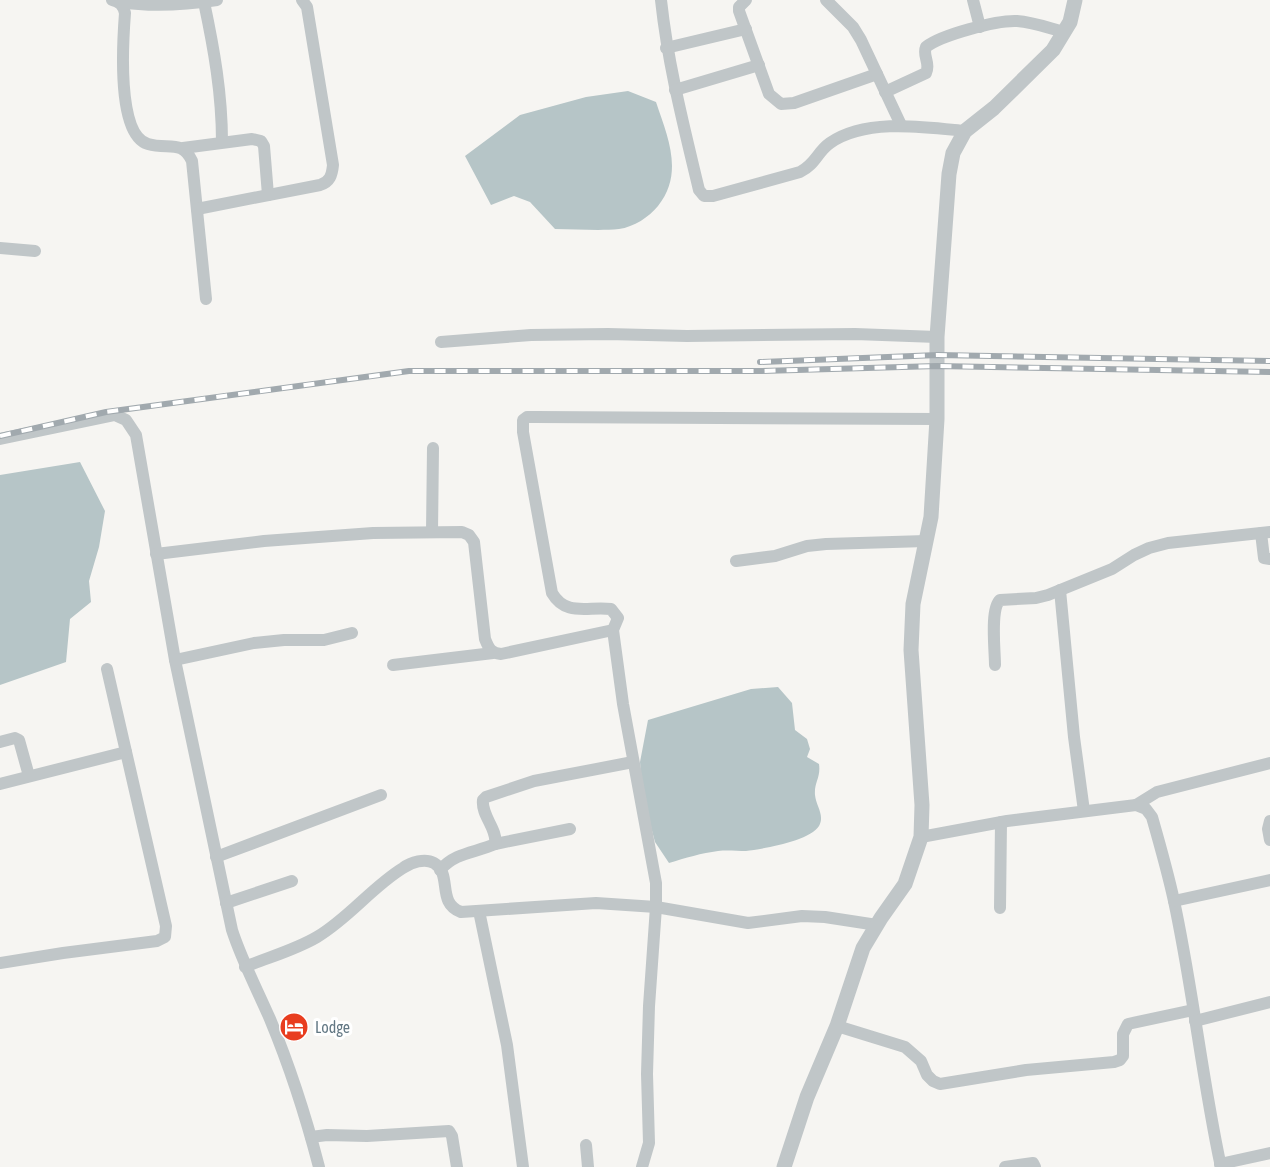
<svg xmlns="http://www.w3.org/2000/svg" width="1270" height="1167" viewBox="0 0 1270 1167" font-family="'Asap Condensed',sans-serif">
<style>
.water{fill:#b6c5c7}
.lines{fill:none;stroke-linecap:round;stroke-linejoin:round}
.minor{stroke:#c0c6c8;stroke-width:12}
.tertiary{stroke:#c0c6c8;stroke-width:15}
.rail-casing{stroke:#a1a9ae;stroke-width:6}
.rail{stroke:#fff;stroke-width:4;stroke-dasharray:11;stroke-linecap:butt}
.labels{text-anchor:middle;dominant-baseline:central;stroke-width:6;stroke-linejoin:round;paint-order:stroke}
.poi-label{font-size:16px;fill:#637884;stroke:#fff;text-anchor:start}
</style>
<rect width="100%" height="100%" fill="#f6f5f2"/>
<g class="water">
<path d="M628 91 656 102C668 138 684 173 658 206 649 217 634 227 619 229 599 231 576 229 555 229L530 202 514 196 491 205 465 156 520 115 586 97Z"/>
<path d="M80 462 105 511 99 547 89 581 91 602 70 619 66 662 0 685V475Z"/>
<path d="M778 687 792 703 795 730 807 739 810 749 807 757 819 764C821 778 814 782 815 795 816 806 825 815 819 826 810 841 763 849 746 851 737 851 727 850 718 851 702 853 685 858 669 863L655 842 643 797 640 762 648 720 751 689Z"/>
</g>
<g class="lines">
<g class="minor">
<path d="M112 0C120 2 123 5 125 13 123 39 116 135 148 144 168 150 182 139 192 161L206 299"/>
<path d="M661 0C668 65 684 127 699 190L704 196H713L800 172C816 164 817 152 830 143 866 118 925 127 965 131"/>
<path d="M746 0 739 7V11L769 94 781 104 794 103 877 74"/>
<path d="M826 0 853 27 861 40 901 125"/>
<path d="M973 0 980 27"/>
<path d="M120 2C153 7 184 5 217 0"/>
<path d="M204 2C214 49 222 94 222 142"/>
<path d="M666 48 746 29"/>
<path d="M675 90 759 65"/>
<path d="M885 92 926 73C931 63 922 56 926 47 941 35 997 20 1017 21 1033 22 1049 28 1064 32"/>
<path d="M183 148 252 139 261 141 264 146 268 195"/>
<path d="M197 209 320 185C330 182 332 175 333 165L307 7 302 0"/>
<path d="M0 248 35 251"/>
<path d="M441 342 531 335 608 334 687 336 855 334 937 337"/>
<path d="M0 439 115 415 126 420 136 435 175 660 232 930C242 961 257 989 270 1019 290 1067 306 1117 319 1167"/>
<path d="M432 532 433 448"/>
<path d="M1261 533 1264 558 1270 559"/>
<path d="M156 554 264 541 373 533 462 532 469 535 474 542 485 639C489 649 491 653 501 654L613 630"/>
<path d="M736 561 775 556 807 546 826 544 926 541"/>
<path d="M1060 590 1074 737 1084 811"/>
<path d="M175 660 254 643 284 640H324L352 633"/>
<path d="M393 665 493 653"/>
<path d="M995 665C995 650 990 609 1000 600L1036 598 1048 595 1112 569 1134 555 1149 548 1168 543 1270 532"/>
<path d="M0 742 15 738 19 740 29 776"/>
<path d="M0 784 126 752"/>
<path d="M1136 805 1157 792 1270 763"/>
<path d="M1270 821 1268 829 1270 840"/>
<path d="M921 837 1007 821 1136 805 1146 809 1152 817C1160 845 1168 873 1174 901 1193 989 1202 1079 1221 1167"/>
<path d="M495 844 570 829"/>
<path d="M216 857 381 795"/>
<path d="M440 870C456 852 475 853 495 844 498 829 481 816 483 800L486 797 534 781 633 762"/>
<path d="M1174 901 1270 880"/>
<path d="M226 903 292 881"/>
<path d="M1000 908 1001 822"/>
<path d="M479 911 507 1045 523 1167"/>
<path d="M0 963 63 953 157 941 165 937 166 926 107 669"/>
<path d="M245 967C269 957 295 950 317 937 349 918 372 887 403 868 411 862 425 858 434 863 453 874 436 903 461 912L596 903 656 907 748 923 802 916 825 917 877 925"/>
<path d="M1195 1021 1270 1002"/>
<path d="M837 1026 905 1047 921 1061 927 1075 933 1081 940 1084 1026 1070 1114 1062 1120 1060 1123 1056V1034L1128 1024 1193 1010"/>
<path d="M311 1137 327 1135 367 1136 449 1131 452 1136 457 1167"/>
<path d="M586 1145 588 1167"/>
<path d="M1220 1164 1270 1153"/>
<path d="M642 1167 649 1143 647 1074 649 1006 656 907V883L623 704 613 630 618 618 611 609C588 606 566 617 552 593L523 432V420L527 417H536L937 419"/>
<path d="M1005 1167 1033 1163 1035 1167"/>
</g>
<path class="tertiary" d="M784 1167 807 1097 837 1026 863 948 881 918 905 884 921 837 922 805 911 650 913 604 931 517 937 419V337L949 174 953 153 965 131 994 108 1053 50 1070 22 1075 0"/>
<g class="rail-casing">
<g id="rail">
<path d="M760 362 938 355 1270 361"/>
<path d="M0 436 106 412 409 371H762L937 366 1270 372"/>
</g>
</g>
<use href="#rail" class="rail"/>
</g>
<defs>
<g id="hotel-disc" transform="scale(1.5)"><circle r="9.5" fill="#e83d1f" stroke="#fff"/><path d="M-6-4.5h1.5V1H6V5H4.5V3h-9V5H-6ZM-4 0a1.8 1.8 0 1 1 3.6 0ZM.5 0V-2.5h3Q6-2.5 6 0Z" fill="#fff"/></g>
</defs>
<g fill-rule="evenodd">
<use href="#hotel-disc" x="294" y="1027"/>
</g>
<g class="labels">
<g class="poi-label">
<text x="315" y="1027">Lodge</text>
</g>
</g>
</svg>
